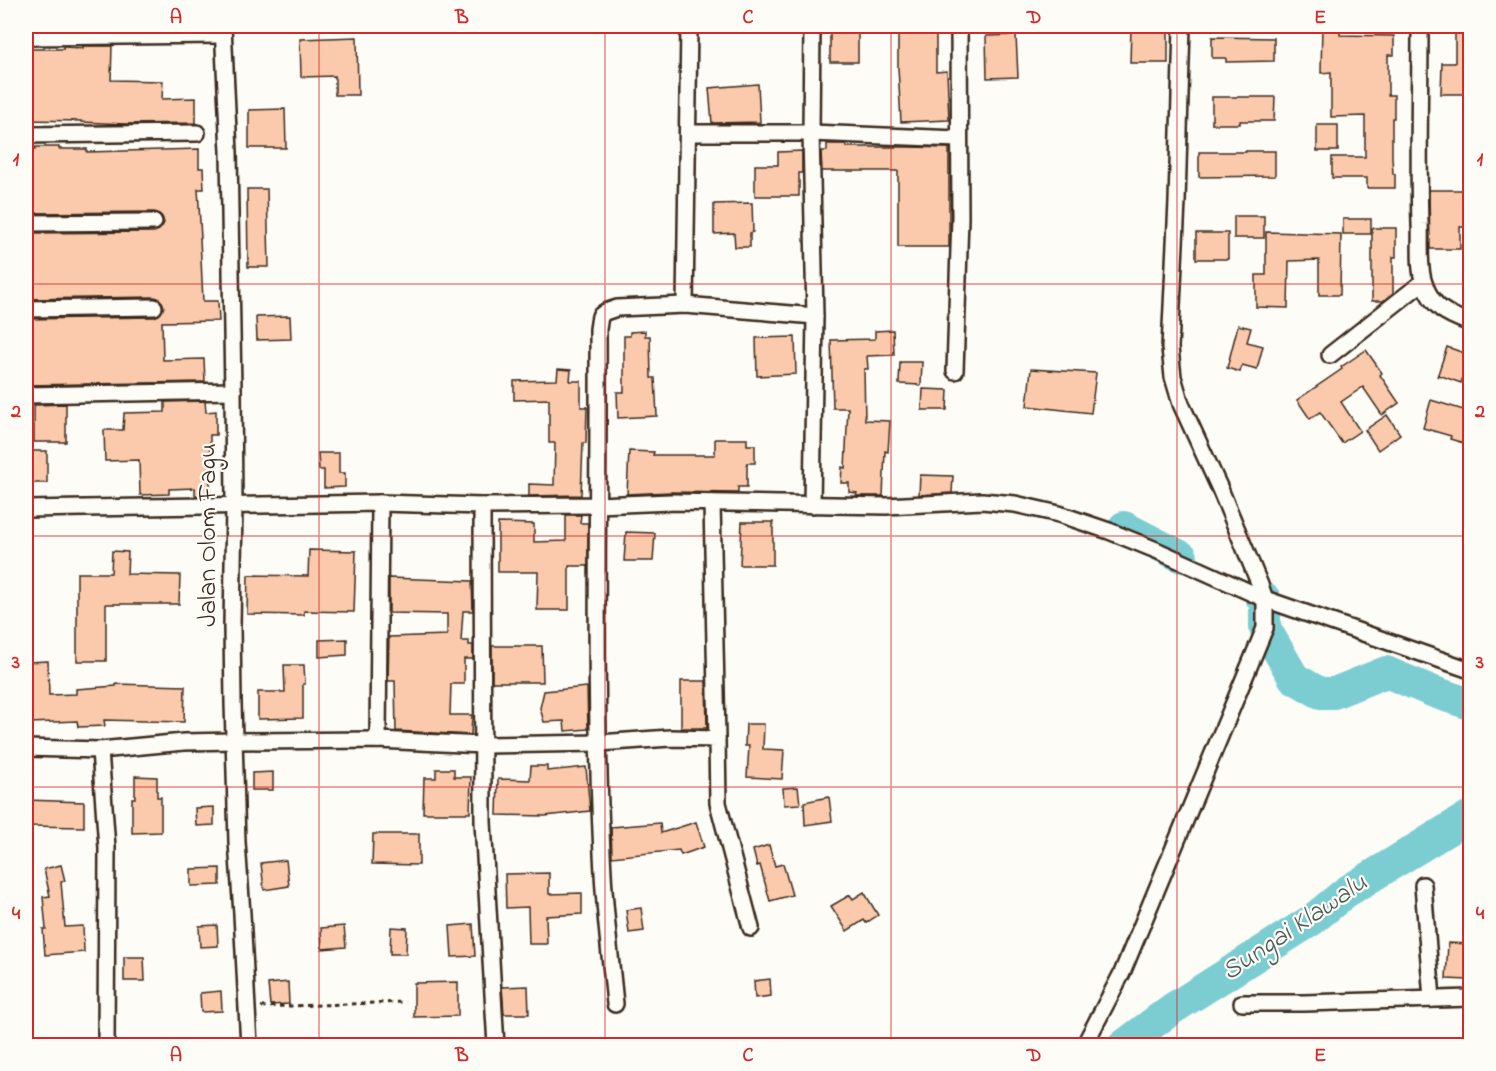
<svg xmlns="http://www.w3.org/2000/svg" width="1496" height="1071" viewBox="0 0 1496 1071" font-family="'Indie Flower',sans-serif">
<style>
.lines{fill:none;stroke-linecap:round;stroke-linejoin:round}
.river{stroke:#7ccdd2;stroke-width:32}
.building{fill:#fbc9ab;stroke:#3b2a1e;stroke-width:1.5}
.minor-casing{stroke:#3b2a1e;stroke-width:20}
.path{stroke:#3b2a1e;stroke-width:3;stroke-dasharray:4.5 4.5;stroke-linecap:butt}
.minor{stroke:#fdfcf7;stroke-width:15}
.grid{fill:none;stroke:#d62828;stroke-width:1.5;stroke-opacity:0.55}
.labels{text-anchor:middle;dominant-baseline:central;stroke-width:4.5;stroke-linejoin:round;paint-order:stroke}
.street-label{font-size:26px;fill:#3b2a1e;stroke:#fdfcf7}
.water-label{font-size:27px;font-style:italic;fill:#4e5b54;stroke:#fdfcf7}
.neatline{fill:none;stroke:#d62828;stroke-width:2}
.grid-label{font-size:20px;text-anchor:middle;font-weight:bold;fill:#d62828}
</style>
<rect width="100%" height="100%" fill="#fdfcf7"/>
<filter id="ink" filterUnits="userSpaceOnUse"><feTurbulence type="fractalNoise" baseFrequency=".0167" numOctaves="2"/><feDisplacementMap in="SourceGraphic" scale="12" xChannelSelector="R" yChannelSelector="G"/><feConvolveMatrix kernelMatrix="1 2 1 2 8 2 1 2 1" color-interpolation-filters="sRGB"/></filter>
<g filter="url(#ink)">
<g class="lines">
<g class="river">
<path d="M1124 527 1182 557"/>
<path d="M1261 597 1265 599V628L1294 678 1320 693H1334L1386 672 1434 692 1470 704"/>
<path d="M1123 1046 1172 1009 1312 920 1346 892 1470 816"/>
</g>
</g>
<g class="building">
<rect x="830" y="26" width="28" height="36"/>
<path d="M1322 26H1340V35L1394 36V55H1388V95H1394V118H1392V157L1393 174H1395V188H1367V178H1332V157H1365V116L1331 117V72L1321 73Z"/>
<path d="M1455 26H1470V94H1441L1442 63H1455Z"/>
<path d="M898 27H936V72L947 71 949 120 901 122 898 67Z"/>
<path d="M1131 28 1168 29V63H1130Z"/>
<path d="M1016 35 1018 77 987 78 986 36Z"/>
<path d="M357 37 358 95H335V76L301 77 300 39Z"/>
<path d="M1212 37 1274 38V61L1226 62V58H1212Z"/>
<path d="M83 46H112L111 80 163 81 162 99 196 98V123L126 124 81 122V121L26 120V49H63V47L83 48Z"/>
<path d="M758 84 760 122 712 123 709 88Z"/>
<path d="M1212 97H1275L1274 121H1240V124H1212Z"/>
<path d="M285 109 286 148H249V110Z"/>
<rect x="1317" y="125" width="21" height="26"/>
<path d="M827 144H846V147H910L949 148V247H898V171H822L821 151H827Z"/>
<path d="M35 147H59V149H87V152L199 149V168H203L204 189H198L201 238H200L203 301H218L219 321 162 322 163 360 204 359 205 382 26 385V319L154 317 159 315 164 307 162 302 158 298 154 297 26 299V233L154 232 159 230 164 223 162 217 158 213 154 212 26 213V149H35Z"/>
<path d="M802 151V173H799V196H755V165H778V152Z"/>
<path d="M1246 151H1275V176L1199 177V152H1246Z"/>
<path d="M247 189H267L269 267H248Z"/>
<path d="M1429 190H1465V227H1460V249H1430Z"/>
<path d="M752 203 753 232 750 233V247H735L734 233 714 234V204Z"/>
<rect x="1234" y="216" width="30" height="22"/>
<rect x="1343" y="219" width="28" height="15"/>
<path d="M1372 228H1396V257H1393V293L1383 301H1372Z"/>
<path d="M1266 232 1341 234 1340 295H1319V260L1289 261 1288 308 1256 307V275H1266Z"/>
<rect x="1196" y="233" width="32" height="26"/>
<path d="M290 316 291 339 257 340 256 317Z"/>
<path d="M1238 325 1251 328 1247 342 1263 346 1257 369 1242 365 1240 372 1227 368Z"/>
<path d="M893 330 894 355 867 356 868 369H864L865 420 890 421 888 452 885 451 883 496H856L857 493 849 492V483H841L842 467 845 468 848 408H833L831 340 875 339V331Z"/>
<path d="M645 331V336H650L651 378H655L657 416 618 418 617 392H624V336H630V332Z"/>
<path d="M795 337 796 374 757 376 756 338Z"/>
<path d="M1447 347 1470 355 1461 383 1439 375 1437 377Z"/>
<path d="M1366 350 1382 373 1380 375 1399 403 1382 415 1363 387 1341 402 1360 431 1342 443 1320 412 1310 419 1297 400 1342 369 1341 367Z"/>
<path d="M900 362H922L921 385 899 384Z"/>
<path d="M558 369 571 370 570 381H581V407H587L586 443H583L581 495 529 496V484L554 485 555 443H549V399L514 400V381L557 380Z"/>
<path d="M1031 369 1096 373 1091 413 1027 406Z"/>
<path d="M923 389 948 390 947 410H922Z"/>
<path d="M1431 400 1470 412V445L1450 439 1451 436 1423 428Z"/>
<path d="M205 401 206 412 216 411V435H210V496H195V488L169 489V494L140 495 139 460 105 461 104 430H123L124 413 165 412V402Z"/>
<path d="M66 404V442H34V405Z"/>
<path d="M1387 415 1400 434 1378 450 1365 430Z"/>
<path d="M715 439H747V445H755V463H747V487H738V493L671 492 627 494 629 451 654 452 653 455H715Z"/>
<rect x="26" y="451" width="21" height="32"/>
<path d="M318 453H339V473H345V487L324 488V470H319Z"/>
<path d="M920 475 953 476 952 493 919 495Z"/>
<path d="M566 515H581L580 523H588V566H569V610H537L538 572H498V523L534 524V542L566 541Z"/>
<path d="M742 522H773V565H740Z"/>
<path d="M626 532 655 533 653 561H624Z"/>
<path d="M309 550 356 551 354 612 304 611V615L247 614 248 575 308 576Z"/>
<path d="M112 551 128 552 127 574 180 575 179 604H106V661H77V573H111Z"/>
<path d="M389 578 472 581 473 611H463L461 641H469V645H473V659H464V684H451L450 715H472L471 735 396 731 395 681H388L389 637 447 635V614L389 613Z"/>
<path d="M347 639V655L319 657V640Z"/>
<path d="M492 646H542L543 682H492Z"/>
<path d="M48 661 49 695 76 694V689L116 686V684L185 686 184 722 104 720 105 726 78 727 77 721 30 723V685H26V662Z"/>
<path d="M284 665H304L305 684H303V718L258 719V692H285Z"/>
<path d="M681 681H706L707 728H681Z"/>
<path d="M587 687 588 729 565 731 564 721 544 722 540 708 544 691Z"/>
<path d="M746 724H764L763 749 784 750 782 779 747 777 749 746H745Z"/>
<path d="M531 766H547V771L586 767 590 811 545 816 497 815 498 779 530 780Z"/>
<path d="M436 769H454V777H471L470 813H423L424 778H436Z"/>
<path d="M273 772V790H252V773Z"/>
<path d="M135 776 157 777V797H161V832L132 833V798H135Z"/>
<path d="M798 787 800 804 784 805 783 788Z"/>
<path d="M829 797 832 821 805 825 804 802Z"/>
<path d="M26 800 84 802V827L26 826Z"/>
<path d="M214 807V825L196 826 195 808Z"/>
<path d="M696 822 704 847 681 855 679 850 612 857 611 827 660 823 661 833Z"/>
<path d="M373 834H419V865L372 864Z"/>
<path d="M769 845 775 866 783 864 792 895 770 901 760 865 757 866 753 850Z"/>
<path d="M286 860 289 886 264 890 261 863Z"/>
<path d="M61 865 65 881 61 882 65 927 83 926 84 952 45 955 43 929H46L43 897 50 896 44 869Z"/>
<path d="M220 868V885L191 886V869Z"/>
<path d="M549 873V894L582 893V914L546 916 547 944H529L528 907 506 908 505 874Z"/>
<path d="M864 892 878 915 866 923 864 920 847 931 831 906 850 895 853 899Z"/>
<path d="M641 908 644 931 629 933 626 910Z"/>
<path d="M473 924 475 956 452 957 450 926Z"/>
<path d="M217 925 218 946 200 947 199 926Z"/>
<path d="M344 926 346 947 322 949 321 928Z"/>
<path d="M391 927 407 928 406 954H390Z"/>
<path d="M1448 943 1470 944 1469 980 1446 979Z"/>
<path d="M124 957H144L145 981H124Z"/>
<path d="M770 979 771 996 755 998 754 981Z"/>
<path d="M288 982 289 1004 270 1005 268 984Z"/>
<path d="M458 982V1016L414 1017V983Z"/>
<path d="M528 986 529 1014H504L502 987Z"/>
<path d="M221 991 222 1011 201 1012 200 993Z"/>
</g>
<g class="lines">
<g class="minor-casing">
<g id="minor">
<path d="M223 26 229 152 233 391 234 506 232 626 233 703 237 842 242 914 249 1046"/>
<path d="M812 26 811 133 815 316 812 505"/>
<path d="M1420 26C1420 91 1418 158 1420 224 1421 241 1418 267 1424 283 1433 309 1447 314 1470 323"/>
<path d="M26 37 222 35"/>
<path d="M688 133H811L958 139"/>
<path d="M26 135 197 133"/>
<path d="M26 223 154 222"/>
<path d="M685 305 689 26"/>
<path d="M26 309 154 307"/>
<path d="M1330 355 1423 282"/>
<path d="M955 371 960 218 959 26"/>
<path d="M26 395 233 391"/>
<path d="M712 503 717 739"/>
<path d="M482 506 483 822 496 1046"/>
<path d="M26 509 380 503 482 506 597 505 671 502 886 506 982 501 1015 504 1059 514 1109 531 1156 550 1265 599 1470 670"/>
<path d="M378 740 380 503"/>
<path d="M26 748 100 750 184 742 234 741 378 740 483 745 599 743 670 738 717 739 718 803 751 928"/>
<path d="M100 750 107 848 106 1046"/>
<path d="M1423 885 1432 999"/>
<path d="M1242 1003H1304L1470 998"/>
<path d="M615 1004C611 961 605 917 603 873 593 692 599 510 598 329L600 316 605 312 617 308 685 305 815 316"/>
<path d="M1082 1046 1085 1044 1122 973 1265 628V599L1260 585 1220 489 1181 404 1173 377 1170 348 1177 202 1182 26"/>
</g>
</g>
<path class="path" d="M261 1007 405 1002"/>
<use href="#minor" class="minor"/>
</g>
</g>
<path class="grid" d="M319 26V1046M605 26V1046M891 26V1046M1177 26V1046M26 284H1470M26 536H1470M26 787H1470"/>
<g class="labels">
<g class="street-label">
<text transform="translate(209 535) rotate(-90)">Jalan Olom Fagu</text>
</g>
<g class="water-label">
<text transform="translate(1295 928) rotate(-34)">Sungai Klawalu</text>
</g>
</g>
<rect width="1496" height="1071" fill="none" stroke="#fdfcf7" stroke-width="66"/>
<rect x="33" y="33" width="1430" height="1005" class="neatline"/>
<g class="grid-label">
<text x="176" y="23">A</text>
<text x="462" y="23">B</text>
<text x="748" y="23">C</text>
<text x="1034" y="23">D</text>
<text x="1320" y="23">E</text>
<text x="16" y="165">1</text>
<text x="1480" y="165">1</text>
<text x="16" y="417">2</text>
<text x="1480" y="417">2</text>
<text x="16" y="668">3</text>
<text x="1480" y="668">3</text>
<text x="16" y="919">4</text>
<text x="1480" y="919">4</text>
<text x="176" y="1061">A</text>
<text x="462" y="1061">B</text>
<text x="748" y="1061">C</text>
<text x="1034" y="1061">D</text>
<text x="1320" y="1061">E</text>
</g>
</svg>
